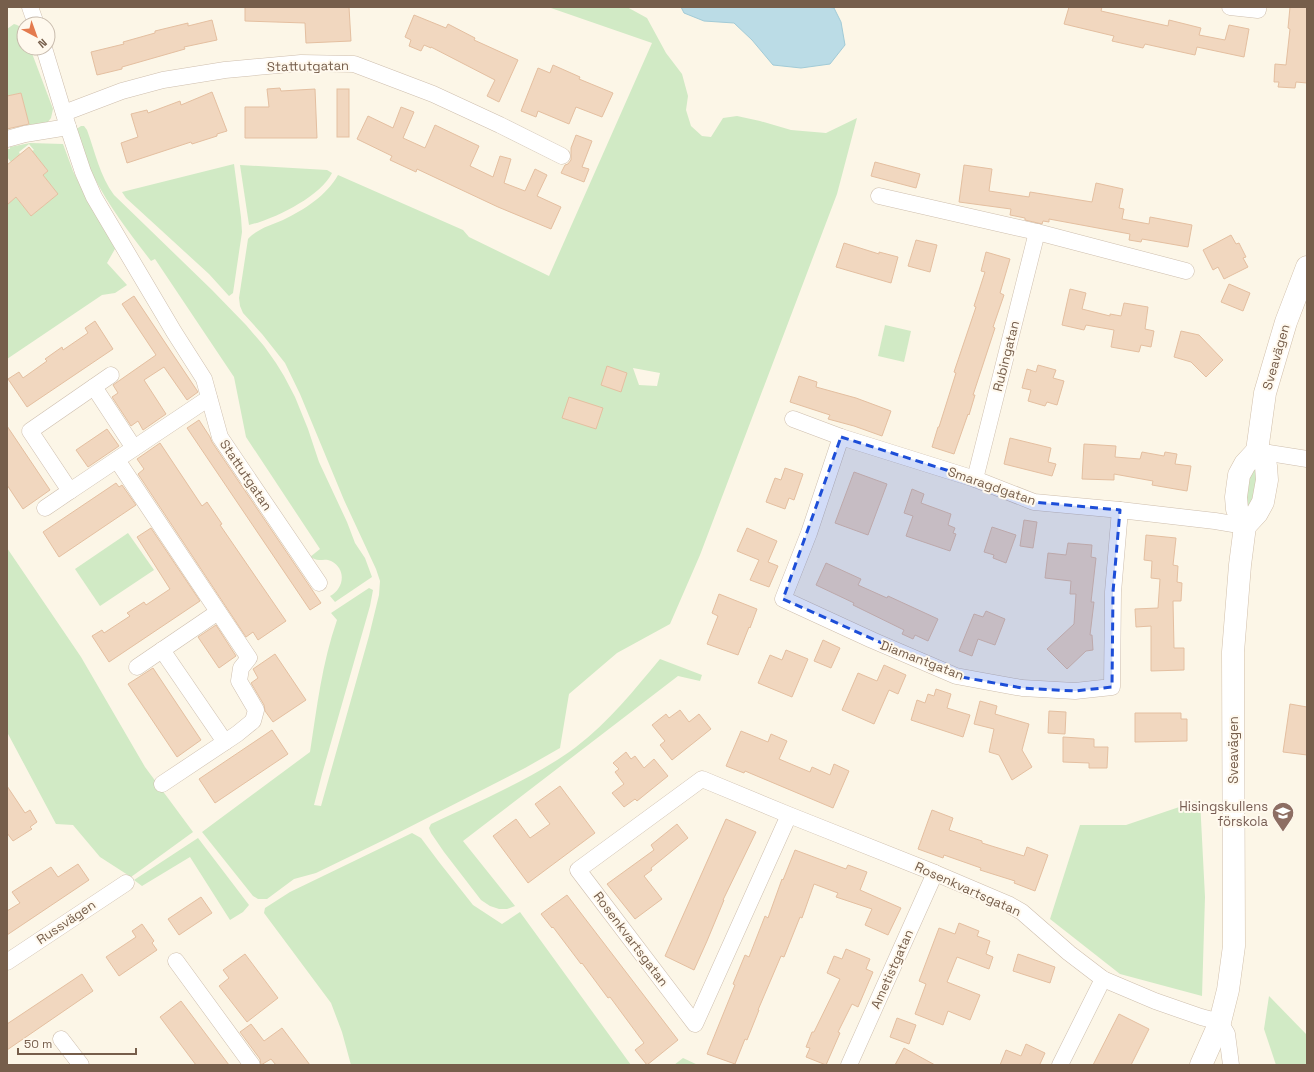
<svg xmlns="http://www.w3.org/2000/svg" width="1314" height="1072" viewBox="0 0 1314 1072" font-family="'Space Grotesk',sans-serif">
<style>
.green{fill:#d1eac5;fill-rule:evenodd}
.water{fill:#bbdce6;stroke:#a2cbd7}
.building{fill:#f1d7bf;stroke:#e4bfa0}
.lines{fill:none;stroke-linecap:round;stroke-linejoin:round}
.street-casing{stroke:#cebead;stroke-width:17}
.secondary-casing{stroke:#d1bfaa;stroke-width:23}
.street{stroke:#fff;stroke-width:16}
.secondary{stroke:#fff;stroke-width:22}
.marked{fill:#1d4ed8;fill-opacity:0.2;stroke:#1d4ed8;stroke-width:3;stroke-dasharray:8 5;stroke-linejoin:round}
.labels{text-anchor:middle;dominant-baseline:central;stroke-width:4;stroke-linejoin:round;paint-order:stroke}
.street-label{font-size:13px;fill:#765e4b;stroke:#fff9ee}
.education-label{font-size:13px;fill:#785e54;stroke:#fff9ee;text-anchor:end}
</style>
<rect width="100%" height="100%" fill="#fcf6e7"/>
<g class="green">
<path d="M548 7H627L647 18 666 53 682 74 688 96 686 110 691 126 702 136 711 137 723 118 737 116 760 121 791 130 826 133 857 118 837 194 700 555 670 624 617 653 569 694 560 748 525 768 388 838 316 873 294 879 267 899H258L253 896 202 832 310 752C317 707 322 663 337 620L331 613 369 588 373 590 370 606 322 774 314 805 321 806 369 636 379 595 380 581 376 569 344 500 300 394 285 363 262 334 243 313 240 306 239 298 248 239C257 229 271 225 283 220 304 210 327 195 338 175L463 230 469 237 549 276 652 43ZM633 368 660 373 657 386 639 385Z"/>
<path d="M14 24C28 28 24 36 24 48H30L53 109 51 118 47 123 29 125 21 93 7 96V29Z"/>
<path d="M81 126H84L87 130C95 152 100 176 114 195L212 290 246 325 264 346 276 363 284 376 295 397 308 429 319 462 347 522 355 543 365 558 372 577 335 602 330 596C344 589 347 569 331 561 327 559 323 560 319 560 316 560 313 558 310 557L320 549 246 437 234 377 155 259 151 261C131 235 110 208 95 179 86 164 81 147 75 130Z"/>
<path d="M30 143 63 144 73 171 85 195 116 247 107 263 127 285 115 293 102 295 7 359V199L10 202 16 197 31 216 58 194 43 175 48 171 32 151 34 150 29 144 19 152 20 154 11 162 7 157V149H10V147Z"/>
<path d="M234 164 241 217 242 232 233 293 229 296 209 274 126 198 122 192Z"/>
<path d="M240 165 327 170 332 173C321 196 275 219 249 225Z"/>
<path d="M885 325 911 331 904 362 878 356Z"/>
<path d="M1260 467 1251 513 1242 501 1247 471Z"/>
<path d="M128 533 154 570 100 606 75 569Z"/>
<path d="M7 548 81 657 145 767 193 832 131 877 100 857 73 825 56 824 7 732Z"/>
<path d="M660 659 702 675 700 681 678 676 463 841 515 906 507 909H499L490 906 481 900 444 852 431 833 429 828 431 824C478 802 534 778 576 747 609 722 634 690 660 659Z"/>
<path d="M1200 800 1205 897 1202 996 1120 974 1050 919 1080 825H1126Z"/>
<path d="M412 833 421 838 439 862 473 905 502 924 520 912 631 1065H351L342 1032 331 1003 264 913 265 908 290 892Z"/>
<path d="M198 838 249 905 243 912 230 920 190 857 142 886 134 880Z"/>
<path d="M1269 996 1307 1035V1065H1276L1264 1029Z"/>
<path d="M683 1058 698 1065H674Z"/>
</g>
<path class="water" d="M681 7H826L834 8 841 22 845 45 830 64 801 68 773 65 752 40 734 23 704 21 684 13Z"/>
<g class="building">
<path d="M245 7H349L351 41 306 43 305 23 245 21Z"/>
<path d="M1069 7H1102L1101 11 1168 26 1169 20 1201 28 1199 35 1225 40 1229 25 1249 29 1244 57 1197 47 1195 55 1145 44 1143 48 1112 41 1114 36 1064 24Z"/>
<path d="M1290 7H1307V83L1296 82 1295 88 1278 87 1279 82H1274L1275 64 1286 65 1290 29 1288 28Z"/>
<path d="M414 15 446 28 448 24 475 38 474 40 518 60 499 102 487 96 495 80 431 47V48L424 45 421 51 409 46 411 40 405 37Z"/>
<path d="M212 20 217 40 184 47 185 49 122 67V69L97 75 91 52 124 44 123 42 155 33V31L188 23V26Z"/>
<path d="M553 65 580 77 579 79 613 93 602 117 576 107 569 124 538 111 536 117 521 111 538 68 550 73Z"/>
<path d="M280 88 281 91 315 89 317 138H245V107H269L267 89Z"/>
<rect x="337" y="89" width="12" height="48"/>
<path d="M212 92 227 131 217 134V136L192 144 191 142 127 163 121 143 138 137 131 114 147 110 148 113 180 101 181 105Z"/>
<path d="M21 93 29 124 7 129V96Z"/>
<path d="M401 107 414 112 403 138 425 148 435 125 479 146 470 166 493 177 500 156 511 159 504 183 525 191 535 169 547 175 537 196 561 207 551 229 498 207 417 169 416 172 390 160 392 156 357 139 368 116 393 128Z"/>
<path d="M576 135 592 141 582 167 589 169 584 182 561 173 565 165 568 164 571 160V148Z"/>
<path d="M29 147 48 171 43 175 58 194 31 216 16 197 7 205V165Z"/>
<path d="M875 162 920 174 916 188 871 176Z"/>
<path d="M964 165 992 169 989 191 1029 197 1030 192 1092 202 1096 183 1123 189 1119 208 1124 209 1122 219 1149 224 1150 217 1192 225 1188 247 1142 239 1141 242 1129 240 1130 234 1049 219V222L1043 221 1042 224 1025 220V218L1010 215 1011 209 959 202Z"/>
<path d="M1231 235 1236 244 1239 243 1246 257 1243 258 1248 267 1224 279 1218 267 1213 270 1203 250Z"/>
<path d="M916 240 937 245 930 272 908 266Z"/>
<path d="M844 243 879 254V252L898 257 891 283 836 267Z"/>
<path d="M986 252 1010 259 1000 293 1004 295 993 327 995 328 973 395H975L969 415 968 414 954 454 932 447 938 427H939L956 373 954 372 976 307 974 306 985 272 981 271Z"/>
<path d="M1229 284 1250 293 1243 311 1221 302Z"/>
<path d="M1070 289 1086 293 1082 309 1110 316V314L1121 316 1124 303 1148 307 1145 329 1154 331 1151 347 1141 345 1139 352 1111 347 1114 330 1086 325 1084 330 1062 325Z"/>
<path d="M134 296 198 392 187 400 164 367 144 380 166 414 143 430 138 421 131 426 112 397 118 393 113 385 156 355 122 304Z"/>
<path d="M95 321 113 349 27 407 8 379 19 372 23 378 47 361 45 359 62 347 63 350 88 333 85 328Z"/>
<path d="M1181 331 1199 335 1223 360 1206 377 1191 362 1174 357Z"/>
<path d="M1038 365 1056 370 1053 378 1064 381 1057 405 1047 402 1045 406 1028 401 1031 390 1022 388 1027 369 1036 372Z"/>
<path d="M607 366 627 373 621 392 601 385Z"/>
<path d="M799 376 817 382 816 387 856 398 891 411 882 436 854 426 828 419 830 415 790 402Z"/>
<path d="M569 397 603 408 596 429 562 418Z"/>
<path d="M199 420 210 437 212 442 321 603 310 610 187 428Z"/>
<path d="M7 426 50 490 23 509 7 485Z"/>
<path d="M107 429 119 446 88 467 76 450Z"/>
<path d="M1010 438 1051 448 1048 462 1056 464 1052 476 1004 464Z"/>
<path d="M160 443 202 506 207 502 222 524 220 525 286 621 258 640 253 632 246 637 138 474 144 469 137 459Z"/>
<path d="M1084 444 1116 446 1115 457 1140 459 1142 452 1164 456 1165 452 1177 454 1175 464 1191 466 1187 491 1152 485 1153 481 1114 474V480L1082 479Z"/>
<path d="M785 468 803 474 794 500 789 498 785 509 766 502 775 478 781 480Z"/>
<path d="M854 472 887 484 868 535 835 523Z"/>
<path d="M116 483 119 487 122 485 136 505 59 557 43 532Z"/>
<path d="M912 489 924 494 921 503 951 514 948 525 955 528 953 533 956 534 950 551 906 536 913 516 904 513Z"/>
<path d="M1024 520 1037 522 1033 548 1020 546Z"/>
<path d="M992 527 1016 535 1006 563 993 558 994 555 984 552Z"/>
<path d="M151 528 200 601 109 662 92 636 102 630 104 633 130 616 127 613 144 602 146 605 170 589 137 537Z"/>
<path d="M747 528 777 541 768 562 778 566 769 587 750 580 759 560 737 551Z"/>
<path d="M1146 535 1176 538 1173 565 1178 566 1177 582 1182 583 1181 601H1173L1174 648H1184V670L1151 671V626L1136 627 1135 609 1158 608 1160 579 1151 578 1152 561 1144 560Z"/>
<path d="M1068 543 1092 545 1091 557 1096 558 1091 602H1094L1090 635H1092L1093 650 1086 651 1067 669 1047 649 1074 624 1076 594H1070L1071 581 1045 578 1048 553 1066 555Z"/>
<path d="M826 563 861 579 858 585 887 598 888 596 938 619 928 641 915 635 913 639 902 634 904 630 853 605 854 603 816 585Z"/>
<path d="M719 594 757 609 750 628 749 627 738 655 707 644 718 616 712 613Z"/>
<path d="M986 611 1005 619 995 645 978 639 972 656 959 651 974 614 983 617Z"/>
<path d="M216 625 236 656 219 668 198 637Z"/>
<path d="M823 640 840 648 831 668 814 661Z"/>
<path d="M786 650 808 659 792 697 758 683 770 655 782 660Z"/>
<path d="M275 654 306 700 273 722 265 711 264 705 251 683 258 678 253 669Z"/>
<path d="M884 665 906 675 898 694 889 690 874 724 842 710 858 673 877 681Z"/>
<path d="M153 668 201 740 177 757 128 684Z"/>
<path d="M936 689 951 694 947 708 970 715 963 737 911 720 917 700 925 703 928 694 934 696Z"/>
<path d="M980 701 997 706 995 714 1029 724 1022 750 1032 767 1012 780 999 755 989 752 994 729 974 724Z"/>
<path d="M1290 704 1307 707V755L1283 752Z"/>
<path d="M680 710 689 722 699 714 711 729 672 760 660 745 665 741 652 725 666 714 669 718Z"/>
<path d="M1049 711 1066 712 1065 734 1048 733Z"/>
<path d="M1135 713H1181V719H1187V741L1135 742Z"/>
<path d="M272 730 288 754 215 803 199 779Z"/>
<path d="M741 731 768 742 771 734 787 741 779 759 810 772 812 767 830 775 834 764 849 771 833 808 745 771 744 773 726 766Z"/>
<path d="M1063 737 1094 739V747H1108L1107 768H1089V763L1063 762Z"/>
<path d="M626 752 631 759 635 756 644 768 654 759 668 776 637 801 635 799 624 807 612 793 624 784 615 772 619 769 613 763Z"/>
<path d="M7 786 25 813 30 810 37 822 30 827 32 829 13 841 7 833Z"/>
<path d="M560 786 595 833 528 883 493 836 516 819 530 838 550 824 535 804Z"/>
<path d="M932 810 953 818 949 830 982 841V843L1024 856 1027 847 1048 855 1035 891 1014 883 1015 881 980 870 981 868 944 855 943 858 918 849Z"/>
<path d="M726 819 756 832 723 900H724L707 941 694 970 665 956Z"/>
<path d="M677 824 688 838 651 868 652 870 644 876 662 899 635 919 607 884 654 850 651 845Z"/>
<path d="M795 850 846 869 848 865 867 872 860 890 901 908 888 935 865 925 872 909 836 897 838 893 814 884 802 918 800 917 784 957 781 956 758 1010H759L747 1040 745 1039 735 1064 707 1054 735 985 733 984 745 955 749 957 765 916 768 918 782 879 783 880Z"/>
<path d="M78 864 89 880 7 935V911L20 903 12 892 51 867 58 877Z"/>
<path d="M567 895 678 1040 647 1065 635 1050 644 1043 610 997 608 998 582 963 581 964 553 927 552 928 541 914Z"/>
<path d="M201 897 212 913 179 935 168 919Z"/>
<path d="M959 923 979 931 977 936 990 941 986 954 993 957 989 969 957 957 947 982 980 995 970 1020 948 1011 943 1025 915 1014 926 984 919 981 939 928 955 934Z"/>
<path d="M142 924 154 941 152 943 157 950 119 976 106 957 136 937 132 931Z"/>
<path d="M846 949 870 959 866 969 873 972 858 1007 852 1004 838 1032 840 1033 826 1065 806 1057 810 1048 806 1047 812 1032H814L840 979 827 973 834 956 842 959Z"/>
<path d="M245 954 278 998 247 1022 219 986 229 978 223 970Z"/>
<path d="M1018 954 1055 967 1050 983 1013 971Z"/>
<path d="M82 974 93 991 7 1050V1024Z"/>
<path d="M181 1001 229 1065H196L160 1017Z"/>
<path d="M1119 1014 1149 1029 1131 1065H1093Z"/>
<path d="M897 1018 916 1025 909 1044 890 1037Z"/>
<path d="M251 1024 264 1041 282 1028 310 1065H276L271 1059 261 1065 260 1059 240 1032Z"/>
<path d="M1026 1044 1045 1053 1040 1064 1041 1065H1000L1006 1050 1021 1056Z"/>
<path d="M904 1048 935 1065H895Z"/>
</g>
<g class="lines">
<g class="street-casing">
<g id="street">
<path d="M30 7 36 24"/>
<path d="M1230 7 1258 10V7"/>
<path d="M44 48 68 127 83 172 94 197 174 332 204 379 220 437 319 583"/>
<path d="M64 113 122 91 163 80 225 70 301 63 354 64 433 94 500 125 562 156"/>
<path d="M7 139 25 134 68 127"/>
<path d="M879 196 1037 232 1186 271"/>
<path d="M111 375 30 431 70 491 209 398"/>
<path d="M94 387 134 448"/>
<path d="M793 419 841 437 975 479 1034 502 1120 510 1215 521 1245 526"/>
<path d="M841 437 809 533 783 599 872 640 956 676 1022 688 1075 691 1112 687 1113 592 1120 510"/>
<path d="M1257 451 1307 459"/>
<path d="M117 460 249 658 241 668 239 681 256 710 253 721 237 734 162 784"/>
<path d="M975 479 1037 232"/>
<path d="M45 508 70 491"/>
<path d="M162 650 225 742"/>
<path d="M137 667 218 612"/>
<path d="M789 815 695 1024 578 870 702 779 789 815 935 873 1008 904 1022 912 1069 953 1103 979 1155 1001 1201 1017 1220 1022 1227 1034 1231 1065"/>
<path d="M176 961 252 1065"/>
<path d="M7 962 126 883"/>
<path d="M61 1039 81 1065"/>
<path d="M849 1065 935 873"/>
<path d="M1060 1065 1103 979"/>
</g>
</g>
<g class="secondary-casing">
<g id="secondary">
<path d="M1245 526 1257 513 1263 502 1267 480 1266 466 1257 451 1265 393 1286 322 1307 267"/>
<path d="M1201 1065 1220 1022 1228 990 1234 946 1233 652 1240 565 1245 526 1237 509 1236 497 1239 475 1245 464 1257 451"/>
</g>
</g>
<use href="#street" class="street"/>
<use href="#secondary" class="secondary"/>
</g>
<path class="marked" d="M841 437 975 479 1034 502 1120 510 1113 592 1112 687 1075 691 1022 688 956 676 783 599Z"/>
<defs>
<g id="school-pin" transform="scale(1.15)"><path d="M0 17L-7.5 6A9.5 9.5 0 1 1 7.5 6Z" fill="#8d6e63" stroke="#fff9ee"/><path d="M0-5L7-2L0 1L-7-2ZM-4 1L0 2.5L4 1V4Q0 6-4 4Z" fill="#fff"/></g>
</defs>
<g fill-rule="evenodd">
<use href="#school-pin" x="1283" y="813"/>
</g>
<g class="labels">
<g class="street-label">
<text transform="translate(308 66) rotate(-1)">Stattutgatan</text>
<text transform="translate(1006 356) rotate(-76)">Rubingatan</text>
<text transform="translate(1276 357) rotate(-74)">Sveavägen</text>
<text transform="translate(246 475) rotate(56)">Stattutgatan</text>
<text transform="translate(992 486) rotate(19)">Smaragdgatan</text>
<text transform="translate(922 660) rotate(21)">Diamantgatan</text>
<text transform="translate(1233 750) rotate(-90)">Sveavägen</text>
<text transform="translate(968 889) rotate(24)">Rosenkvartsgatan</text>
<text transform="translate(66 922) rotate(-34)">Russvägen</text>
<text transform="translate(631 939) rotate(53)">Rosenkvartsgatan</text>
<text transform="translate(892 969) rotate(-66)">Ametistgatan</text>
</g>
<g class="education-label">
<text x="1268" y="806">Hisingskullens<tspan x="1268" dy="15">förskola</tspan></text>
</g>
</g>
<rect width="1314" height="1072" fill="none" stroke="#765e4b" stroke-width="16"/>
<g transform="translate(36 36) rotate(139)"><circle r="19" fill="#fff9ee" stroke="#c8bbad"/>
<path d="M0-3L7 15L0 10L-7 15Z" fill="#e47b4f"/>
<text y="-6" font-size="11" font-weight="bold" text-anchor="middle" fill="#765e4b">N</text>
</g>
<path d="M18 1048v6h118v-6" fill="none" stroke="#765e4b" stroke-width="2"/>
<text x="24" y="1048" font-size="12" fill="#765e4b" stroke="#fff9ee" stroke-width="3" paint-order="stroke">50 m</text>
</svg>
